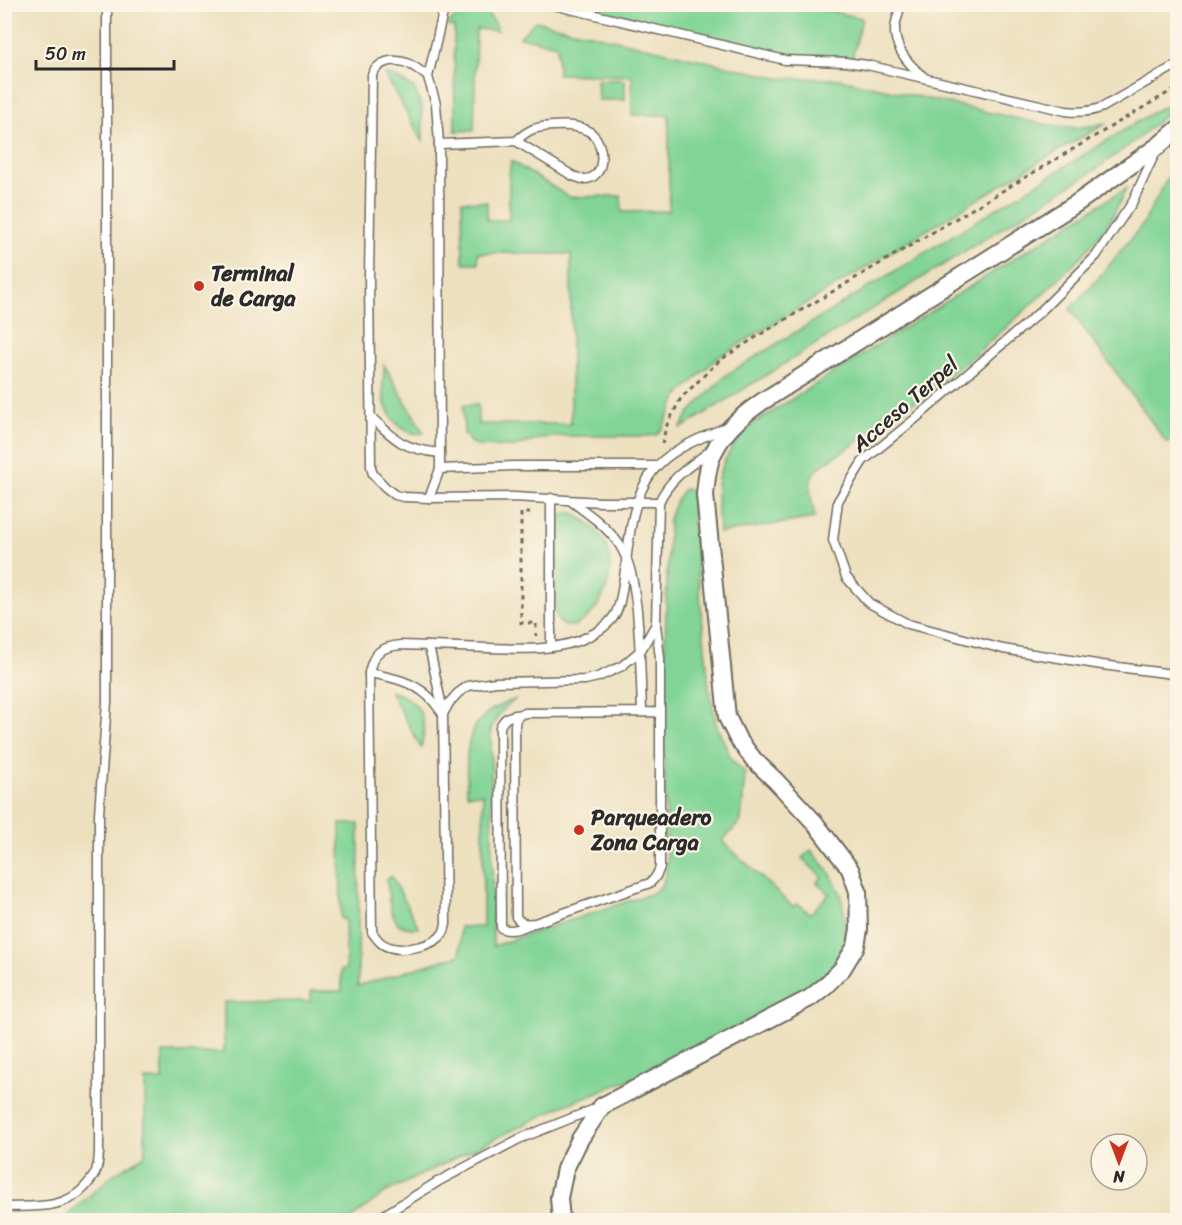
<svg xmlns="http://www.w3.org/2000/svg" width="1182" height="1225" viewBox="0 0 1182 1225" font-family="Sriracha,sans-serif">
<style>
.green{fill:#81d496;stroke:#568060;stroke-width:1.5}
.lines{fill:none;stroke-linecap:round;stroke-linejoin:round}
.lane-casing{stroke:#6f6a5f;stroke-width:11}
.street-casing{stroke:#6f6a5f;stroke-width:20}
.path{stroke:#6f6a5f;stroke-width:3;stroke-dasharray:4.5 4.5;stroke-linecap:butt}
.lane{stroke:#fff;stroke-width:8}
.street{stroke:#fff;stroke-width:16}
.poi-dot{fill:#c8321e;stroke:#fcf5e5;stroke-width:2}
.labels{text-anchor:middle;dominant-baseline:central;stroke-width:4.5;stroke-linejoin:round;paint-order:stroke}
.poi-label{font-size:22px;font-weight:bold;fill:#2b2b2b;stroke:#fcf5e5;text-anchor:start}
.street-label{font-size:22px;fill:#2b2b2b;stroke:#fcf5e5}
</style>
<rect width="100%" height="100%" fill="#fcf5e5"/>
<filter id="ink" filterUnits="userSpaceOnUse"><feTurbulence type="fractalNoise" baseFrequency=".0167" numOctaves="2"/><feDisplacementMap in="SourceGraphic" scale="12" xChannelSelector="R" yChannelSelector="G"/><feConvolveMatrix kernelMatrix="1 2 1 2 8 2 1 2 1" color-interpolation-filters="sRGB"/></filter>
<filter id="wash" filterUnits="userSpaceOnUse"><feTurbulence type="fractalNoise" baseFrequency=".008" numOctaves="4" result="noise"/><feDisplacementMap in="SourceGraphic" scale="24" xChannelSelector="R" yChannelSelector="G"/><feGaussianBlur stdDeviation="1.35" result="paint"/><feColorMatrix in="noise" values="0 0 0 0 0 0 0 0 0 0 0 0 0 0 0 0 0 1.4 0 .05"/><feComposite in="paint" operator="in"/></filter>
<g filter="url(#wash)">
<rect width="100%" height="100%" fill="#ede0bf"/>
<g class="green">
<path d="M798 4 862 18 852 60 790 56 771 53 566 5Z"/>
<path d="M477 9C489 11 494 21 498 31L476 29 474 130 455 131 454 27 448 26C454 14 465 12 477 9Z"/>
<path d="M535 21 778 78 839 79 1042 124 1077 128 1107 123 1042 160 717 358 678 396 663 427 658 434 649 436H562L543 438 514 447 477 446 470 442 464 433 463 405H478V424H571V254L478 253V263H463L462 201 487 202V220H509V175L511 161 569 197 621 196 622 212 669 211V115H632V76L558 74 557 45 520 37Z"/>
<path d="M385 75H392L414 88 422 108 423 142Z"/>
<path d="M597 80H625V100H598Z"/>
<path d="M1177 105 1136 140 1095 170 680 429 690 412 726 375 1160 108Z"/>
<path d="M1177 160 1178 440 1166 442 1070 309 1091 287 1143 224Z"/>
<path d="M1126 188C1110 233 1073 265 1039 297 993 341 944 382 892 418 875 431 857 442 839 454 832 458 819 466 814 473 806 485 813 505 815 518L719 533C719 519 715 491 718 479 723 457 738 438 754 423Z"/>
<path d="M384 365 424 433C404 437 388 418 384 399 382 389 384 376 384 365Z"/>
<path d="M684 489H691L693 525 709 687 716 724 732 760 745 773 741 821 722 841 793 907 798 903 810 914 829 894 817 883 822 877 802 858 811 850 829 871 841 894 845 921 843 947 839 957 817 984 768 1012 636 1077 560 1107 386 1192 349 1220H62L114 1174 145 1155V1080H163V1053H224V1002L311 1001V991H342L341 970 346 969 345 919H341L340 824H359L358 986 460 955V927H483V794H467C467 768 462 732 486 714 494 707 506 703 516 699 504 708 497 715 491 729L493 946 650 894C662 890 666 878 667 866L663 708 669 519 676 500Z"/>
<path d="M570 512C655 551 582 648 559 622 557 619 557 616 556 613L557 522 562 515Z"/>
<path d="M390 691C420 699 429 719 421 748Z"/>
<path d="M389 877H392L419 928C413 928 405 928 400 925 389 917 388 892 387 879Z"/>
</g>
</g>
<g filter="url(#ink)">
<g class="lines">
<g class="lane-casing">
<g id="lane">
<path d="M549 4 785 60 845 62 867 65 1066 111C1080 113 1090 112 1103 107L1178 64"/>
<path d="M901 4C899 12 896 20 895 28 894 48 909 65 924 77"/>
<path d="M428 77C422 72 414 66 407 63 393 58 378 61 372 75L369 278 371 467 373 474 385 487 395 495 404 497 429 498 514 497 601 502H659"/>
<path d="M439 144 516 141 573 176C576 177 579 178 582 179 607 181 606 143 590 132 579 125 566 125 553 126 535 127 529 129 516 141"/>
<path d="M1156 151 1132 203 1096 256 1041 311 915 419 863 461 838 501 833 540 846 577 869 603 908 624 1003 649 1102 665 1173 674 1178 672"/>
<path d="M371 417C396 441 404 449 440 453"/>
<path d="M710 451C690 466 670 478 659 502L656 624 641 650 622 666 598 677 585 680 496 682 468 686 458 693 449 703 443 714 446 924C445 927 445 930 443 933 435 946 403 952 389 947 381 945 377 939 372 932L369 673C373 652 381 647 401 645 430 646 459 647 488 648 519 649 549 651 578 641 591 636 604 629 612 619 620 609 621 596 623 584 629 548 629 501 653 471 671 448 700 439 726 427"/>
<path d="M440 469 514 466H657"/>
<path d="M429 498 440 469 439 144 436 104 428 77 445 4"/>
<path d="M551 498V647"/>
<path d="M571 501C589 514 606 526 619 544 632 564 634 587 637 610 640 644 641 678 642 712"/>
<path d="M656 625 660 658V867C658 874 656 878 650 883L535 923C526 924 521 924 516 917L515 725 516 719 521 714 526 713 659 712"/>
<path d="M428 646 431 655 443 711"/>
<path d="M369 673C390 677 412 681 428 696 434 701 438 708 443 714"/>
<path d="M521 714C510 716 505 716 500 727L501 925V928C510 933 520 928 529 925"/>
<path d="M4 1207C33 1206 64 1210 85 1187 89 1182 94 1177 96 1171 98 1165 99 1158 99 1152V814L107 702V4"/>
<path d="M376 1220 439 1181 519 1139 597 1108"/>
</g>
</g>
<g class="street-casing">
<path id="street" d="M561 1220 559 1198 565 1169 580 1139 602 1106 810 998 825 986 842 969 856 946 859 929 858 891 850 869 815 823 776 781 754 760 738 739 727 717 705 495C706 484 707 472 710 462 718 435 741 416 763 401L1077 203 1158 146 1178 129"/>
</g>
<g class="path">
<path d="M662 444 666 427 681 398 720 360 761 334 1166 94 1178 89"/>
<path d="M530 513H521V623H536V636"/>
</g>
<use href="#lane" class="lane"/>
<use href="#street" class="street"/>
</g>
</g>
<g class="poi-dot">
<circle cx="199" cy="286" r="6"/>
<circle cx="579" cy="830" r="6"/>
</g>
<g class="labels">
<g class="poi-label">
<text x="211" y="273">Terminal<tspan x="211" dy="25">de Carga</tspan></text>
<text x="591" y="817">Parqueadero<tspan x="591" dy="25">Zona Carga</tspan></text>
</g>
<g class="street-label">
<text transform="translate(905 404) rotate(-41)">Acceso Terpel</text>
</g>
</g>
<rect width="1182" height="1225" fill="none" stroke="#fcf5e5" stroke-width="24"/>
<g transform="translate(1119 1162) rotate(180)"><circle r="28" fill="#fcf5e5" stroke="#a8a49b" stroke-width="1.5"/>
<path d="M0-4.5L10 22L0 15L-10 22Z" fill="#c8321e"/>
<text y="-9" font-size="16" font-weight="bold" text-anchor="middle" fill="#2b2b2b">N</text>
</g>
<path d="M36 60v9h138v-9" fill="none" stroke="#2b2b2b" stroke-width="3"/>
<text x="45" y="60" font-size="18" fill="#2b2b2b" stroke="#fcf5e5" stroke-width="4.5" paint-order="stroke">50 m</text>
</svg>
